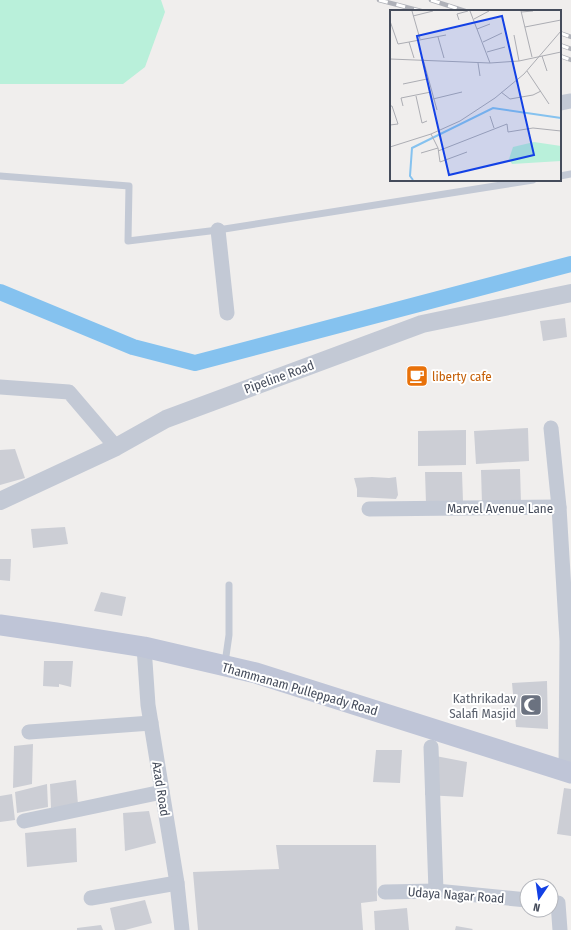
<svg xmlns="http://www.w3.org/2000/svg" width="571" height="930" viewBox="0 0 571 930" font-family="'Fira Sans Condensed',sans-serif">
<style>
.green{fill:#b9f0da}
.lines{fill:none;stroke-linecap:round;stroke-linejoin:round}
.canal{stroke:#85c2ef;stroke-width:16}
.building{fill:#ccced5}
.service{stroke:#c3c9d5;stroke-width:7}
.minor{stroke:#c3c9d5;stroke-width:15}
.tertiary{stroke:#c3c9d5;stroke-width:18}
.secondary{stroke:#bfc5d7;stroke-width:21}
.rail-casing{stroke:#afb1b8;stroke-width:4.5}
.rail{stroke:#fff;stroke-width:3;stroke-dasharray:9;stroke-linecap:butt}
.labels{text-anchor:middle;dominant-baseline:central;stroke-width:4;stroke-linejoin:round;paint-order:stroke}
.food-label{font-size:13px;fill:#c56008;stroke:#fff;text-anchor:start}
.street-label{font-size:13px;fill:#454c5b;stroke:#fff}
.worship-label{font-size:13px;fill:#5b616d;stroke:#fff;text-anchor:end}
.inset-river{fill:none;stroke:#85c2ef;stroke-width:2}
.inset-road{fill:none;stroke:#acadb3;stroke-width:1}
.view{fill:#1341e5;fill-opacity:0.15;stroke:#1341e5;stroke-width:2}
.inset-edge{fill:none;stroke:#454c5b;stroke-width:2}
</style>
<rect width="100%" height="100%" fill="#f0eeed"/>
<path class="green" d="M0 0H161L165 12 145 67 123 84H0Z"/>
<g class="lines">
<path class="canal" d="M0 292 133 347 195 363 571 264"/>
</g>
<g class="building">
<path d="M565 318 567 337 543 341 540 321Z"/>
<path d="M528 428 529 461 476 464 474 431Z"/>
<path d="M466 430V465L418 466V431Z"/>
<path d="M15 449 25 478 0 485V450Z"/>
<path d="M520 469 521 503 482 504 481 470Z"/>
<path d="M425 472H462L463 502 426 503Z"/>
<path d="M372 477 389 478 396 477 398 495 396 499 357 497V489L354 478Z"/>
<path d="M65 527 68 544 33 548 31 529Z"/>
<path d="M0 559H11L10 581 0 580Z"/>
<path d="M101 592 126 597 122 616 94 611Z"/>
<path d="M44 661H73L71 687 59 684V687L43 686Z"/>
<path d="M547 681 548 729 516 727 512 683Z"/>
<path d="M33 744 32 784 13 788 14 746Z"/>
<path d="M376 750H402L400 783 373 782Z"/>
<path d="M425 754 467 762 463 797 425 795Z"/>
<path d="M76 780 78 805 51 808 50 784Z"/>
<path d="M47 784 48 807 17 813 15 792Z"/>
<path d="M564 788 571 789V836L557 834Z"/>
<path d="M12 794 15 820 0 822V796Z"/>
<path d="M149 811 156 843 125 851 123 813Z"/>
<path d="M76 828 77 862 27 867 25 833Z"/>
<path d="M276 845H376L377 901 361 903 363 930H198L193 872 279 869Z"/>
<path d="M145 900 152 923 125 930H115L110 908Z"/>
<path d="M407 908 409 930H375L374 911Z"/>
<path d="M101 925 103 930H77V928Z"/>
<path d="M456 926 473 929 472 930H455Z"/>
</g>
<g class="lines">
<g class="service">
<path d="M0 176 129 186 128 241 218 230 533 180"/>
<path d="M560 176 571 174"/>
<path d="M225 663 229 635V585"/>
</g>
<g class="minor">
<path d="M560 103 571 101"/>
<path d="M218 230 227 313"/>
<path d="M0 387 69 392 116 447"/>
<path d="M551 428 559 507 567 641 566 771"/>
<path d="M369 509 559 507"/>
<path d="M144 647 148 705 177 883 182 930"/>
<path d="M29 732 151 723"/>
<path d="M431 747 436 891"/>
<path d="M24 821 162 792"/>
<path d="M385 892 436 891 527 900"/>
<path d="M91 898 177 883"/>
<path d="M558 903 560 930"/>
</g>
<path class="tertiary" d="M0 501 116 447 166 419 422 324 571 293"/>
<path class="secondary" d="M0 625 56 633 144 647 256 673 571 773"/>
<g class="rail-casing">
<g id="rail">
<path d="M379 0 421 11"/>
<path d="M431 0 465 11"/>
<path d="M560 33 571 37"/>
<path d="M560 45 571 49"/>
<path d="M560 56 571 60"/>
</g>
</g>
<use href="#rail" class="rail"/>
</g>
<defs>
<g id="cafe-square" transform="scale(1.15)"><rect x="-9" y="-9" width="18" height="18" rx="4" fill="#e8710a" stroke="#fff"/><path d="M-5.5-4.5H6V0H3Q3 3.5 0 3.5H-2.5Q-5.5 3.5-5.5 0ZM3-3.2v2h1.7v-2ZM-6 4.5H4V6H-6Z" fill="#fff"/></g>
<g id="mosque-square" transform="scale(1.15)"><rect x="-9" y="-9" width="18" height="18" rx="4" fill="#6b7280" stroke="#fff"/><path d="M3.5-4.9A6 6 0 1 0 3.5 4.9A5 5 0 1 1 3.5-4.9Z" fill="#fff"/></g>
</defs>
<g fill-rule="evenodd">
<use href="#cafe-square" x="417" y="376"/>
<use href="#mosque-square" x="531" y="705"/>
</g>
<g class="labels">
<g class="food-label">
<text x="432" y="376">liberty cafe</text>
</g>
<g class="street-label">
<text transform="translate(279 377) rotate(-20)">Pipeline Road</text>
<text x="500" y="508">Marvel Avenue Lane</text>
<text transform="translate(300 689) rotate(16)">Thammanam Pulleppady Road</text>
<text transform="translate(161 789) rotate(81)">Azad Road</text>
<text transform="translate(456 895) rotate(4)">Udaya Nagar Road</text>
</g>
<g class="worship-label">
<text x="516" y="698">Kathrikadav<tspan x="516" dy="15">Salafi Masjid</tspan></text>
</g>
</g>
<g transform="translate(390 10)">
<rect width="171" height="171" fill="#f0eeed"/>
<path d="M144 132 171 136V151L122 154 119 149 123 137Z" fill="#b9f0da"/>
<path class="inset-river" d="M23 170 20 166 22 138 103 98 171 108"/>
<path class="inset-road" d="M22 1 30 29M80 1 100 53M131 1 142 47M131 2 143 1M23 6 43 1M84 9 99 1M69 10 67 4 78 1M0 11 8 34 19 32M135 17 171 10M87 19 100 14M124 25 129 51M48 27 54 48M93 32 112 23M97 42 115 37M152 46 157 61M24 48 19 32 56 25M0 49 100 53 129 51 171 42M33 49 47 100M88 53 90 66M137 61 159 94M13 74 37 69M111 82 120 89 143 85 151 81M26 86 32 113 37 111M43 89 72 82M0 96H2L8 114 0 115M13 96 11 88 41 82M100 106 104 118M41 124 48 138 50 152 77 142M0 137 41 124 70 111 105 88 134 64 171 21M48 141 117 114 118 122 143 118 171 121M31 143 48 138"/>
<path class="view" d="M112 6 144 145 59 165 27 26Z"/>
<rect width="171" height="171" class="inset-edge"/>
</g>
<g transform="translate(539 898) rotate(193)"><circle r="19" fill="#ffffff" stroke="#b5b7bd"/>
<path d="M0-3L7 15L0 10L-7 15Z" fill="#1341e5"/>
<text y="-6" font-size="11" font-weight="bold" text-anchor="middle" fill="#454c5b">N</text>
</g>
</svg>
